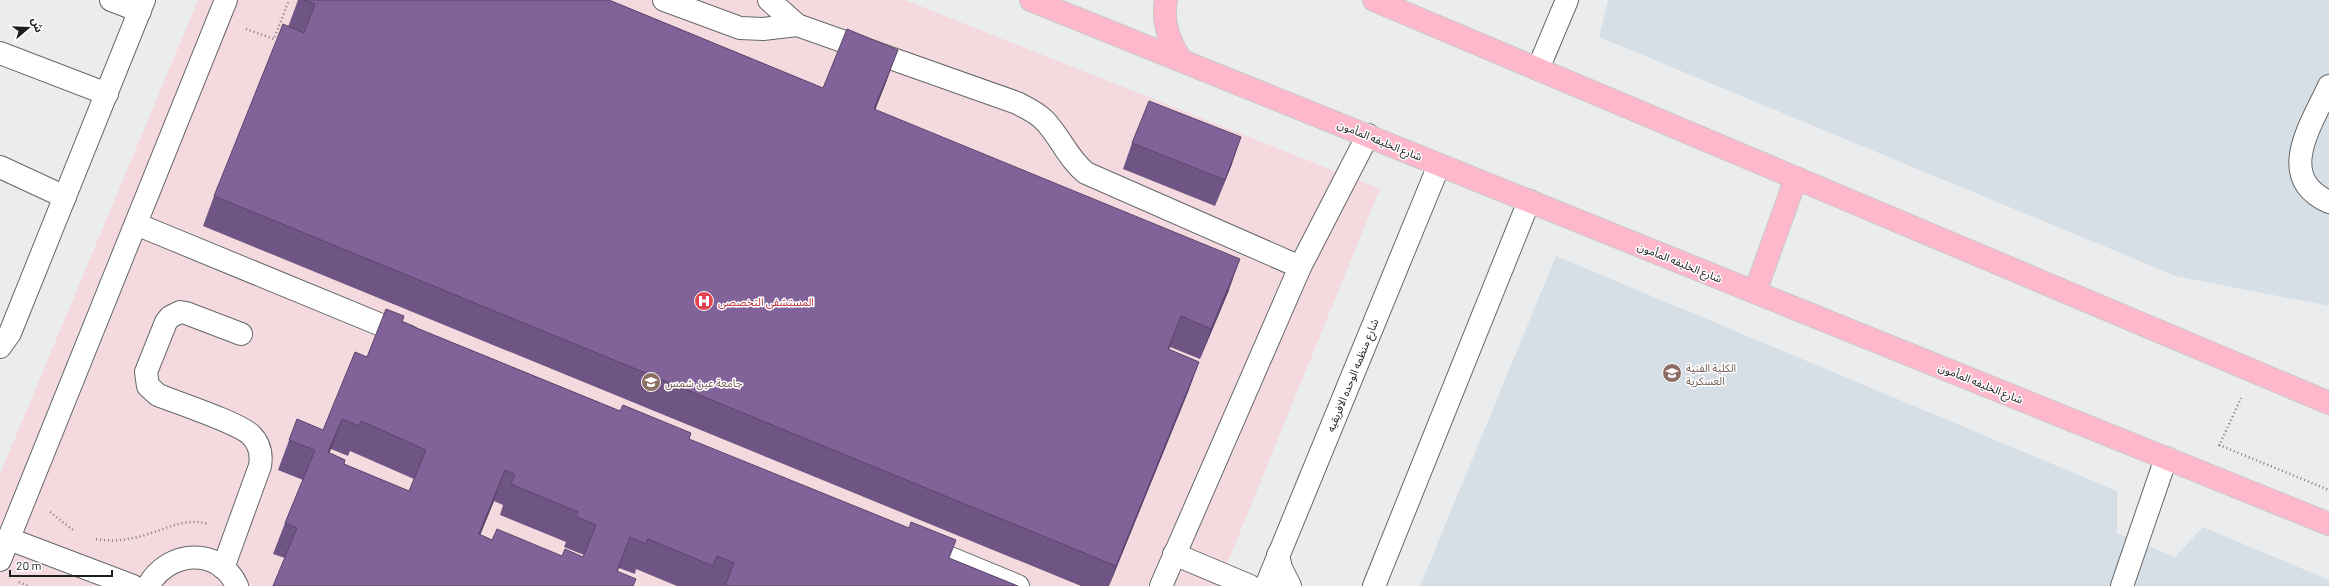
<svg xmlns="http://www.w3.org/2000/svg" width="2329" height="586" viewBox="0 0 2329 586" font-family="Barlow,'Noto Sans Arabic',sans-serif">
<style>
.built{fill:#d7dfe6}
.medical{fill:#f4dadf}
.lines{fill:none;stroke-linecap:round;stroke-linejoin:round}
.minor-casing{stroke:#656769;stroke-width:24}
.major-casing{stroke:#c9c9c9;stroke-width:24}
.path{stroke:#7c7d7f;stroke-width:2.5;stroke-dasharray:1 3;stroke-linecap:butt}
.minor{stroke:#fff;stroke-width:22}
.major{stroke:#feb7cb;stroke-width:22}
.wall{fill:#6f5584;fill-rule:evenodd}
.shaded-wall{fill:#5a456c}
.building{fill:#81639a;stroke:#5a456c;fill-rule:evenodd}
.labels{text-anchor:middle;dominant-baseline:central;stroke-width:3;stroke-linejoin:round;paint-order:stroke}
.street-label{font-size:11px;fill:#1d1e1f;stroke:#fff}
.health-label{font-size:11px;fill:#be3a42;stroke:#fff;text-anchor:start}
.education-label{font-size:11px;fill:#785e54;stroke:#fff;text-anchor:start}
</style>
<rect width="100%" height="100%" fill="#eaecee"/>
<g class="built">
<path d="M1608 0H2329V306L2176 276 1599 37Z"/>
<path d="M1556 256 2117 491V533L2175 557 2203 527 2329 580V586H1420Z"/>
</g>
<path class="medical" d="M198 0H905L1380 189 1218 586H0V474Z"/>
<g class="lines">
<g class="minor-casing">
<g id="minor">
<path d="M111 0 140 11"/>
<path d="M664 0 740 28 763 29 797 25"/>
<path d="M769 0 797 25 1017 103C1027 108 1036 112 1044 120 1060 136 1068 159 1086 173L1300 267"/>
<path d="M0 53 107 94"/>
<path d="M1538 69 1567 0"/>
<path d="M2329 86C2312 124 2274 177 2329 202"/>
<path d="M0 167 65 197"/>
<path d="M136 224 408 336"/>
<path d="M0 347 10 333 144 0"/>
<path d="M9 539 133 586"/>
<path d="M921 546 1018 586"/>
<path d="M1174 554 1250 586"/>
<path d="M1278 555 1281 568 1290 586"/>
<path d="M0 560 226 0"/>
<path d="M223 568 260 466C262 454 260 444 251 435 239 423 178 403 158 395L148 386 146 372 166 322 170 317 180 312 186 313 241 334"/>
<path d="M148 586C168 550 219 546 237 586"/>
<path d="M1161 586 1300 267 1368 135"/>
<path d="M1266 586 1439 165"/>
<path d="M1374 586 1529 201"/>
<path d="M2122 586 2166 458"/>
</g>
</g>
<g class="major-casing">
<g id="major">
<path d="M1031 0 2329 524"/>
<path d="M1166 0C1162 23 1169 42 1182 61"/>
<path d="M1374 0 2329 403"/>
<path d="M1755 292 1796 178"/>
</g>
</g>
<g class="path">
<path d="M246 29 274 39 289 0"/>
<path d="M2219 445 2329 490"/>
<path d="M2219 446 2241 398"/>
<path d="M50 512 73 530"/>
<path d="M96 539C113 542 128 540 145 535 166 529 185 517 208 524"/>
<path d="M19 582 28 586"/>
</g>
<use href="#minor" class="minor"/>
<use href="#major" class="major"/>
</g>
<g class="wall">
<path d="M298 0H609L823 88 887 80 875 110 1229 290 1200 359 1170 347 1169 349 1199 362 1188 392 1109 586H1081L203 226 214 196 288 27Z"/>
<path d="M1132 143 1232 164 1215 206 1123 169Z"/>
<path d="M402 322 689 439 949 558 1018 586H677L636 569 635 574 619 568 617 572 285 558 273 554 285 523 303 480 278 470 297 419 323 430 367 357ZM331 449 348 456 350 451 414 479 409 491 344 464 329 453ZM494 501 503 505 500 515 566 542 564 547 584 555 583 557 562 556 492 540 480 535Z"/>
</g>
<g class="shaded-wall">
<path d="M898 50 887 80 863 140 874 109Z"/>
<path d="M1241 137 1232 164 1215 206 1225 180Z"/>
<path d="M1240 259 1229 290 1200 359 1211 329Z"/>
<path d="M1181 316 1170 347 1157 380 1168 349Z"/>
<path d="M1199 362 1188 392 1109 586 1116 566Z"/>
<path d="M342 419 331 449 317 482 328 452Z"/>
<path d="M505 470 494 501 468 565 479 534Z"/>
<path d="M630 537 619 568 611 586Z"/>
<path d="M717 556 706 586 713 566Z"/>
</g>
<g class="building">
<path d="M304 0H609L823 88 847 29 898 50 874 109 1240 259 1211 329 1181 316 1168 349 1199 362 1116 566 214 196 283 24 304 33 315 4Z"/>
<path d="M1149 101 1241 137 1225 180 1132 143Z"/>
<path d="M386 309 404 316 402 322 620 411 623 405 691 433 689 439 909 528 911 522 956 540 949 558 1018 586H725L734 563 717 556 713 566 648 539 646 544 630 537 617 571 636 579 633 586H634H273L297 528 285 523 315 450 289 440 297 419 323 430 355 352 367 357ZM342 419 359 426 361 421 426 450 409 491 344 464 345 460 328 452ZM505 470 515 474 511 484 578 512 575 516 596 525 583 557 565 549 562 556 497 529 492 540 479 534Z"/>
</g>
<defs>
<g id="hospital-disc" transform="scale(1)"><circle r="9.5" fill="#e0444e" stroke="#fff"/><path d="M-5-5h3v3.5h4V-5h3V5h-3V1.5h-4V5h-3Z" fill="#fff"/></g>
<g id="university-disc" transform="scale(1)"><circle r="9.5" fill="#8d6e63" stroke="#fff"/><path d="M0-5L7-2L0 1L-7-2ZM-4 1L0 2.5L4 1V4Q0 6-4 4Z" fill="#fff"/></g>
</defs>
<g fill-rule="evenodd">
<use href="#hospital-disc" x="704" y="301"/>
<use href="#university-disc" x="1672" y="373"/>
<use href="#university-disc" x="651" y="382"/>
</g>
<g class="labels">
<g class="street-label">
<text transform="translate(1380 140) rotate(22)">شارع الخليفه المأمون</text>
<text transform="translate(1680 262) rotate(22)">شارع الخليفه المأمون</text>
<text transform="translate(1352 375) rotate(-68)">شارع منظمه الوحده الافريقيه</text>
<text transform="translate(1981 383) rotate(22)">شارع الخليفه المأمون</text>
</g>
<g class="health-label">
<text x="718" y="301">المستشفى التخصصى</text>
</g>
<g class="education-label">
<text x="1686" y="367">الكلية الفنية<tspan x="1686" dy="13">العسكرية</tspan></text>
<text x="665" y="382">جامعة عين شمس</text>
</g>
</g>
<g transform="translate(28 28) rotate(71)" stroke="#ffffff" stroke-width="3" paint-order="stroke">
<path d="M0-3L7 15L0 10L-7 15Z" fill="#1d1e1f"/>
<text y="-6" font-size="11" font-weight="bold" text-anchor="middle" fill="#1d1e1f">ش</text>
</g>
<path d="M10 570v6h102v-6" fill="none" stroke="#1d1e1f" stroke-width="2"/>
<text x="16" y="570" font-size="12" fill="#1d1e1f" stroke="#ffffff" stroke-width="3" paint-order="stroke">20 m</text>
</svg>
